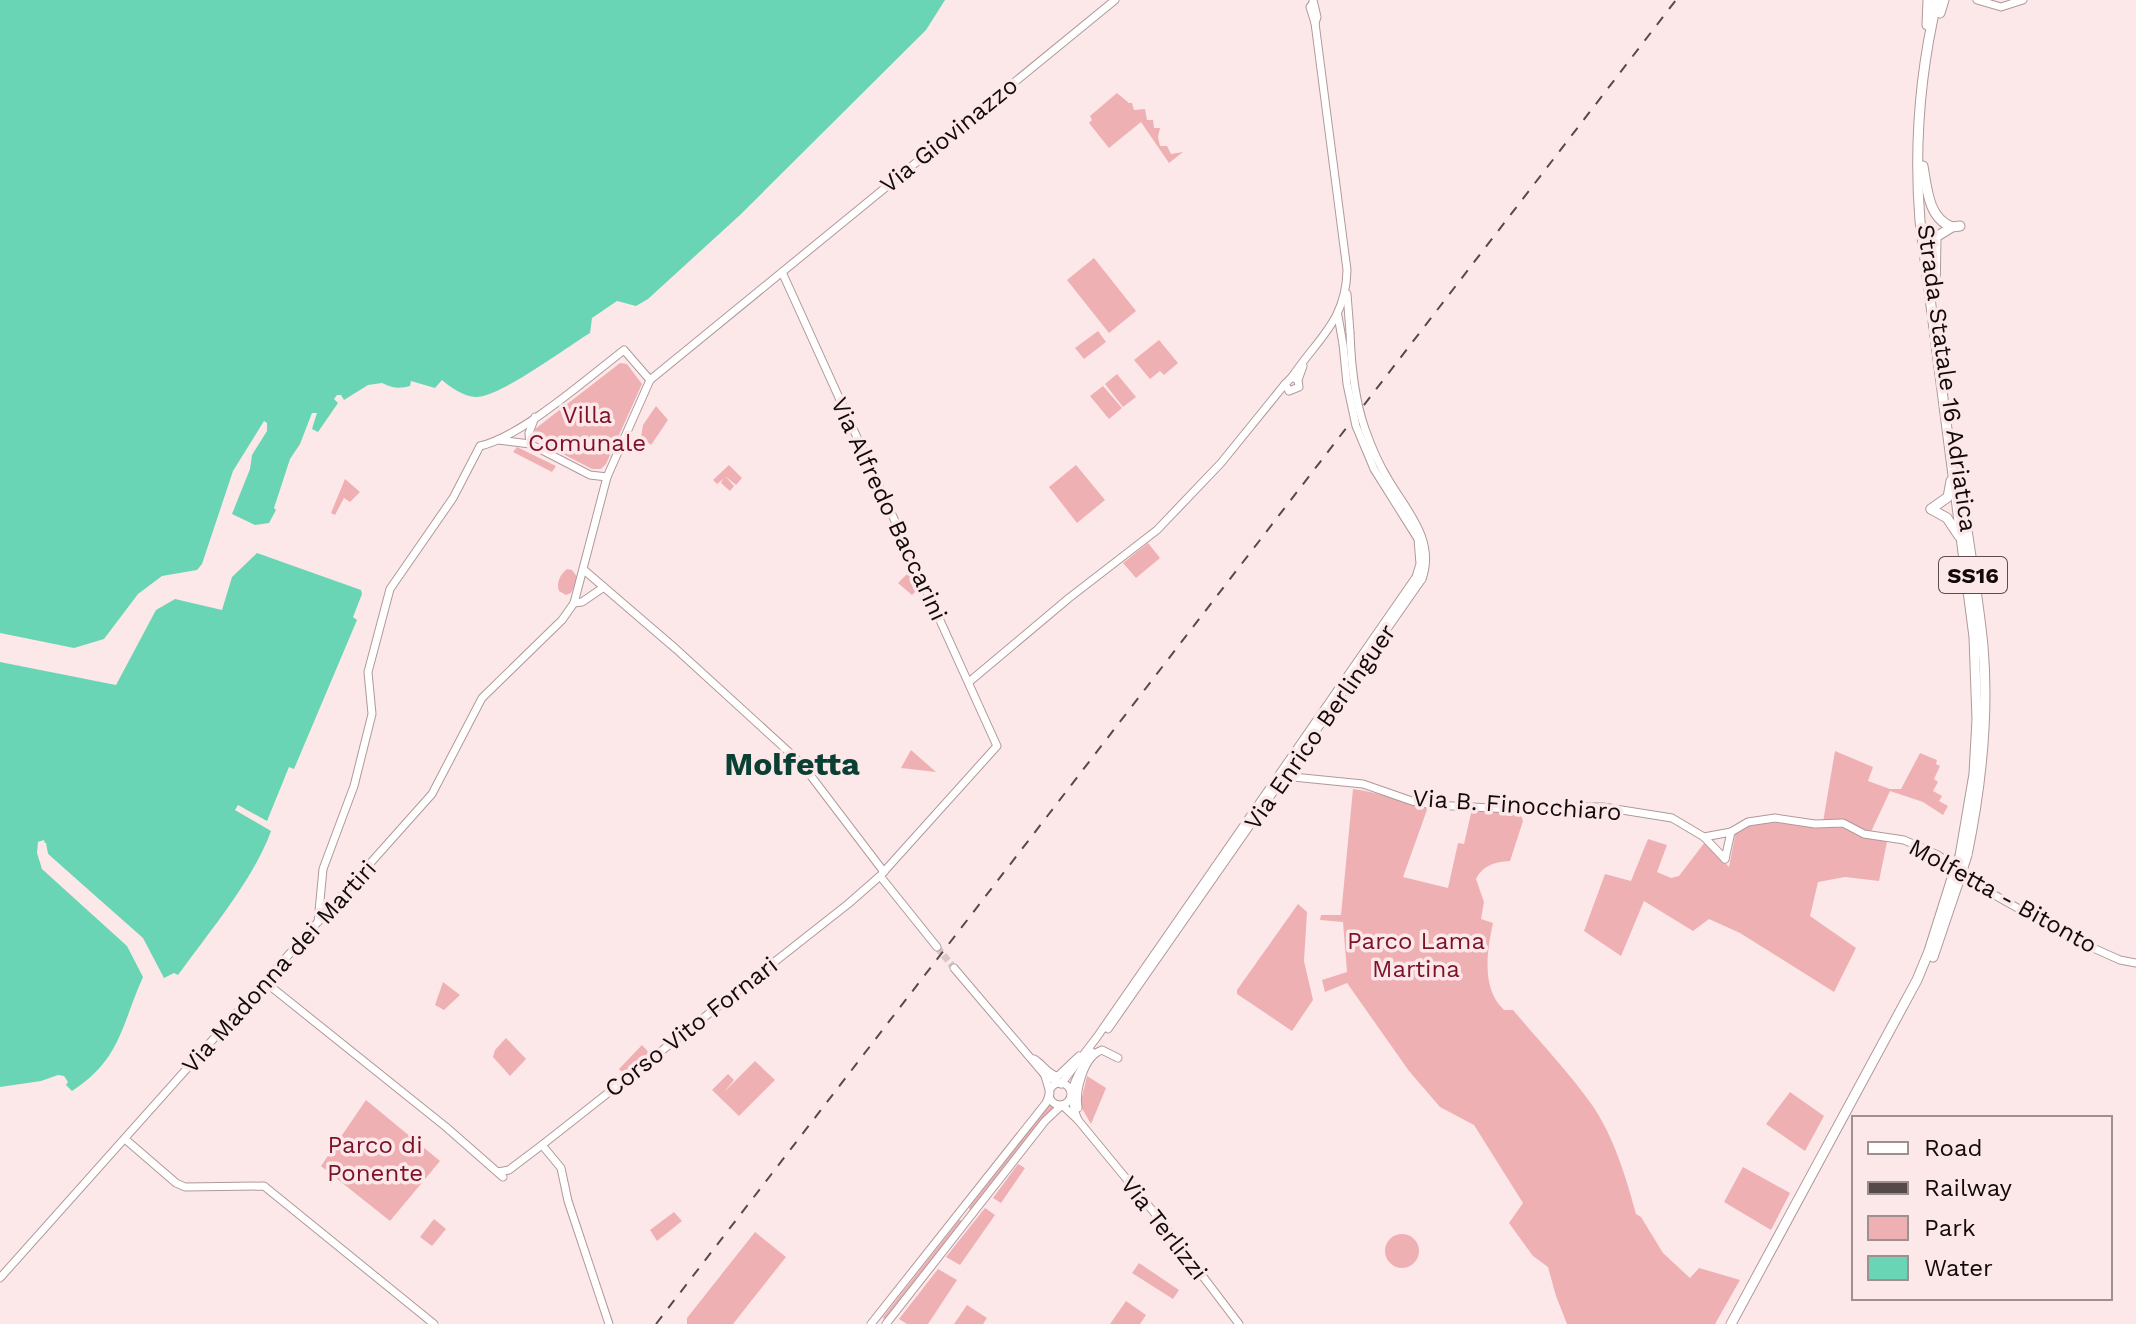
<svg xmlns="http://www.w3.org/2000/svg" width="2136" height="1324" viewBox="0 0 2136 1324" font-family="'Work Sans',sans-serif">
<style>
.green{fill:#efb0b3}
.water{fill:#69d5b4}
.pier{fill:#fde8e9}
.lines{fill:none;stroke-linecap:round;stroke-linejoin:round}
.secondary-tunnel{stroke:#dac7c8;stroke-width:7;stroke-dasharray:7 3.5;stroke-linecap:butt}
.secondary-casing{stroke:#b0999a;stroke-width:9}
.highway-casing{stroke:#b0999a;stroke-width:11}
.secondary{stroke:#fff;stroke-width:7}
.highway{stroke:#fff;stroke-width:9}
.rail{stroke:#55494a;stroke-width:2;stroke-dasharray:10 10;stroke-linecap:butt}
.secondary-bridge-casing{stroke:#b0999a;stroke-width:9;stroke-linecap:butt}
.highway-bridge-casing{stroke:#b0999a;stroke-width:11;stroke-linecap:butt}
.secondary-bridge{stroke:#fff;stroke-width:7}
.highway-bridge{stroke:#fff;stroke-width:9}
.labels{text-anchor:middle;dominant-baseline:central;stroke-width:7;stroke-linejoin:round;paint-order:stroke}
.shield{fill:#fde8e9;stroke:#594d4e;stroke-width:2}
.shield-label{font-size:22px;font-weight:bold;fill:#130b0b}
.street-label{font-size:24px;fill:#130b0b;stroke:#fde8e9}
.park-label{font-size:24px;fill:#7e112a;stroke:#fde8e9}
.district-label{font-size:32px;font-weight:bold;fill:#0a4033;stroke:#fde8e9}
</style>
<rect width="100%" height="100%" fill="#fde8e9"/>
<g class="green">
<path d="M1117 93 1129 103H1132L1134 110 1145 109 1147 120H1153L1154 128H1160L1158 137 1160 146H1167L1171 154 1183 152 1169 163 1141 122 1109 148 1089 123 1092 120 1090 116Z"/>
<path d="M1094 258 1136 311 1109 333 1067 280Z"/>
<path d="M1098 331 1106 342 1084 359 1075 348Z"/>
<path d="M1159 340 1178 363 1164 375 1160 371 1150 379 1134 360Z"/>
<path d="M620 363 627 364 642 384 606 464 601 469H592L536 440 535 429Z"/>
<path d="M1117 374 1136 397 1123 407 1105 384Z"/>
<path d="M1103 386 1122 408 1109 419 1090 396Z"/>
<path d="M656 406 668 420 651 445 641 437 643 425Z"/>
<path d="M517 447 556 466 552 472 513 452Z"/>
<path d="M729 465 742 478 736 485 725 476 734 486 730 491 721 483 723 479 717 484 713 480Z"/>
<path d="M1076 465 1105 500 1077 523 1049 487Z"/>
<path d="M345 479 360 492 350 502 344 498 335 515 331 513Z"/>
<path d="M1148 543 1160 558 1136 578 1123 563Z"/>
<path d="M567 569 572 570 578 578 571 593 566 595 559 591C556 582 560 575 567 569Z"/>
<path d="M910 571 919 588 912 595 898 583Z"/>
<path d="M911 750 936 772 901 768Z"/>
<path d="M1835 751 1873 767 1868 781 1890 789H1901L1920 753 1937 760 1936 764 1940 766 1934 779 1938 782 1933 791 1942 796 1939 801 1948 806 1943 815 1923 802 1890 791 1870 834 1888 837 1879 881 1845 877 1818 882 1810 916 1856 948 1834 992 1740 933 1709 919 1693 931 1644 901 1621 956 1584 931 1605 874 1631 881 1648 839 1667 845 1657 872 1671 878 1679 876 1705 842 1729 867 1736 831C1759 815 1796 825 1822 828Z"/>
<path d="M1353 789C1379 792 1402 802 1428 807L1403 877 1448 888 1458 843 1464 844 1472 809 1520 813 1523 821 1510 861C1495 862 1483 865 1476 879L1484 902 1481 919 1493 923C1487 951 1481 989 1504 1010H1513C1539 1041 1569 1072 1592 1105 1614 1137 1626 1177 1636 1214L1641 1217 1663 1253 1690 1278 1699 1268 1740 1280 1715 1324H1567L1556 1296 1548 1267 1533 1256 1509 1223 1523 1203 1474 1125 1440 1107 1409 1071 1347 983 1325 992 1322 980 1347 972 1343 922 1320 920 1321 915H1341Z"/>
<path d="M1298 904 1307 912 1304 961 1313 1000 1292 1031 1237 994V990Z"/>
<path d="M443 982 460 995 444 1010 435 1005Z"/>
<path d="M506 1038 526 1059 510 1076 493 1057 495 1050Z"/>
<path d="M642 1045 651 1055 625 1075 619 1069Z"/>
<path d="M755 1061 775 1080 739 1116 712 1090 728 1074 734 1080 724 1092Z"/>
<path d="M1087 1076 1106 1088 1091 1124 1080 1105Z"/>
<path d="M1790 1092 1824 1116 1805 1151 1766 1124Z"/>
<path d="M366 1100 440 1161 390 1221 321 1166Z"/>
<path d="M1048 1101 1056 1107 970 1211 969 1207 1045 1110Z"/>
<path d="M1018 1164 1025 1168 1001 1203 993 1198Z"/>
<path d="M1743 1167 1790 1193 1771 1230 1724 1202Z"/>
<path d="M985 1208 995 1215 960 1265 946 1257Z"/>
<path d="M674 1212 682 1221 657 1241 650 1230Z"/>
<path d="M434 1219 446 1229 432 1246 420 1237Z"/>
<path d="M959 1220 963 1221 884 1320 883 1317Z"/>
<path d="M755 1232 786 1257 733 1324H687V1318Z"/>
<circle cx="1402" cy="1251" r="17"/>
<path d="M1139 1263 1179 1290 1173 1299 1132 1273Z"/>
<path d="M938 1269 957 1280 928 1324H907L899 1319Z"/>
<path d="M1126 1301 1146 1315 1140 1324H1110Z"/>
<path d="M967 1305 987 1318 983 1324H954Z"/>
</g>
<g class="water">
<path d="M0 0H945L926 30 740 215 648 299 636 306 617 301 592 318 590 333C567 347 499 398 475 397 463 396 450 387 442 380L435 388 411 381 410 386C399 389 392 388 382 383L368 385 344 400 341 395H337L334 399 338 403 318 432 312 429 317 413H312L300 444 290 459 274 508 276 510 269 523 255 525 232 514 250 469 252 455 267 431V423L264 421 233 471 202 564 197 570 162 576 138 594 104 639 74 648 0 633Z"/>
<path d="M257 553 361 590 362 594 353 617 357 620 294 769 289 767 267 821 238 805 235 810 271 831C255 877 207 935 178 975L174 973 164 978 143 938 48 854 44 840 38 842 37 853 42 869 127 946 143 977C121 1026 121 1059 72 1091L66 1085 68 1082 64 1076 58 1075 41 1081 0 1087V662L116 685 156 610 175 599 222 610 232 577Z"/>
</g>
<path class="pier" d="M41 843H46L48 854 89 891 87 894 45 857 42 845 46 867 81 901 46 870 42 869Z"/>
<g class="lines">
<path class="secondary-tunnel" d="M937 947 954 968"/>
<g class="secondary-casing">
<g id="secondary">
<path d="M1313 0 1317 17 1315 23"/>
<path d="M1977 0 2001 7 2023 0"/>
<path d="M1347 294 1350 332"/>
<path d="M1338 316 1343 344"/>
<path d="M1292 377C1318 338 1346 321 1347 270L1315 23 1310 7 1313 3"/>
<path d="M650 380 1115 0"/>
<path d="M1298 380 1292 377 1285 384 1289 391 1299 387 1298 380 1303 366"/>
<path d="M498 440 530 444 590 475 607 477"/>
<path d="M530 444 529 433 535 417"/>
<path d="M584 570 676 649 801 763 884 872"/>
<path d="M574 603 582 602 604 587"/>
<path d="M969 682 1069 598 1157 530 1221 463 1285 384"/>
<path d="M1283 776 1363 784 1412 801 1433 805 1531 810 1556 807H1603L1672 818 1704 837 1725 859"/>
<path d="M1704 837 1731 832 1748 822 1775 818 1815 824 1843 823 1864 834 1904 840 1938 855 1982 888 2073 939 2120 960 2136 963"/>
<path d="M1725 859 1731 832"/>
<path d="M880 876 937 947"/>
<path d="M954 968 1044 1074 1061 1084 1097 1037 1416 577"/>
<path d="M265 982 446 1127 503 1177"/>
<path d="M1108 1029 1422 579"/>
<path d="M1034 1059C1043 1064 1048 1075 1058 1076L1079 1056"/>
<circle cx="1060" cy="1094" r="11"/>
<path d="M1078 1108C1075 1090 1084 1056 1102 1050L1118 1058"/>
<path d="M1078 1120C1065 1091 1076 1076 1092 1052"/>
<path d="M125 1139 176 1183 185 1187 264 1186 434 1324"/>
<path d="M542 1145 561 1168 568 1201 609 1324"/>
<path d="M498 1172 509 1170 542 1145 848 904 880 876 997 746 782 272"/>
<path d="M0 1278 432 794 482 698 562 620 574 603 607 477 650 380 624 350C589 377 521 437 480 446L453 498 390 589 368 672 372 714 354 786 323 869 318 922"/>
<path d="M871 1324 1046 1103 1050 1093 1045 1076"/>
<path d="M886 1324 1045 1121 1062 1105 1078 1120 1157 1216 1239 1324"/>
</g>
</g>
<g class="highway-casing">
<g id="highway">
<path d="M1937 0C1920 72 1914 147 1920 221L1974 637 1977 719 1974 774 1960 856"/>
<path d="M1940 13 1944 0"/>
<path d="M1927 25 1928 0"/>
<path d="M1923 166C1927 188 1928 218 1952 227"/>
<path d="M1935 296 1936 237 1952 227 1960 226"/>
<path d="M1931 509 1948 497 1951 481"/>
<path d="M1931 509 1947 518 1959 536"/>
<path d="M1966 523C1972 564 1979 605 1983 646 1989 716 1981 787 1967 855"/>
<path d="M1933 957 1959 880"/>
<path d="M1731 1324 1917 980 1929 951 1953 875"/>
</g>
</g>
<use href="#secondary" class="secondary"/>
<use href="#highway" class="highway"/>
<path class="rail" d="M656 1324 1676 0"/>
<g class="secondary-bridge-casing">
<g id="secondary-bridge">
<path d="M1350 332C1351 365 1354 397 1365 429 1371 446 1378 463 1388 479 1406 510 1436 540 1422 579"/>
<path d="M1343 344 1347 384 1356 426 1374 469 1418 539 1420 564 1416 577"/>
</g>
</g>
<g class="highway-bridge-casing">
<g id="highway-bridge">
<path d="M1953 875 1960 856"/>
<path d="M1959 880 1967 855"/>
</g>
</g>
<use href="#secondary-bridge" class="secondary-bridge"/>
<use href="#highway-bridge" class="highway-bridge"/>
</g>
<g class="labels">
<rect class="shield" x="1939" y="557" width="68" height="36" rx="6"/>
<g class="shield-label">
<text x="1973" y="575">SS16</text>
</g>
<g class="street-label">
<text transform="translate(949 135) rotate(-39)">Via Giovinazzo</text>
<text transform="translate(1947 378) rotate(82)">Strada Statale 16 Adriatica</text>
<text transform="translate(889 509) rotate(65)">Via Alfredo Baccarini</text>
<text transform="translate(1320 727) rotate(-55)">Via Enrico Berlinguer</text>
<text transform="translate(1517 805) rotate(4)">Via B. Finocchiaro</text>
<text transform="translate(2003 896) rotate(29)">Molfetta - Bitonto</text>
<text transform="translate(279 967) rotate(-48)">Via Madonna dei Martiri</text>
<text transform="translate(691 1027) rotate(-38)">Corso Vito Fornari</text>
<text transform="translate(1164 1228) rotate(52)">Via Terlizzi</text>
</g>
<g class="park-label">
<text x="587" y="415">Villa<tspan x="587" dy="28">Comunale</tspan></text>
<text x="1416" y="941">Parco Lama<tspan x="1416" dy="28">Martina</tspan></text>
<text x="375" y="1145">Parco di<tspan x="375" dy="28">Ponente</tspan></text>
</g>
<g class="district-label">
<text x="792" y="764">Molfetta</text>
</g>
</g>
<rect x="1852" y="1116" width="260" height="184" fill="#fde8e9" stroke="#9f9090" stroke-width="2"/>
<rect x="1868" y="1142" width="40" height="12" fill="#ffffff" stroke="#9f9090" stroke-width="2"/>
<text x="1924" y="1156" font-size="24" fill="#130b0b">Road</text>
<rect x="1868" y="1182" width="40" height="12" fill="#55494a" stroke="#9f9090" stroke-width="2"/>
<text x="1924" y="1196" font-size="24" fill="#130b0b">Railway</text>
<rect x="1868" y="1216" width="40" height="24" fill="#efb0b3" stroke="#9f9090" stroke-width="2"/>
<text x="1924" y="1236" font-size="24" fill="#130b0b">Park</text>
<rect x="1868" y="1256" width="40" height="24" fill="#69d5b4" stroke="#9f9090" stroke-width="2"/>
<text x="1924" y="1276" font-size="24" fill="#130b0b">Water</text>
</svg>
